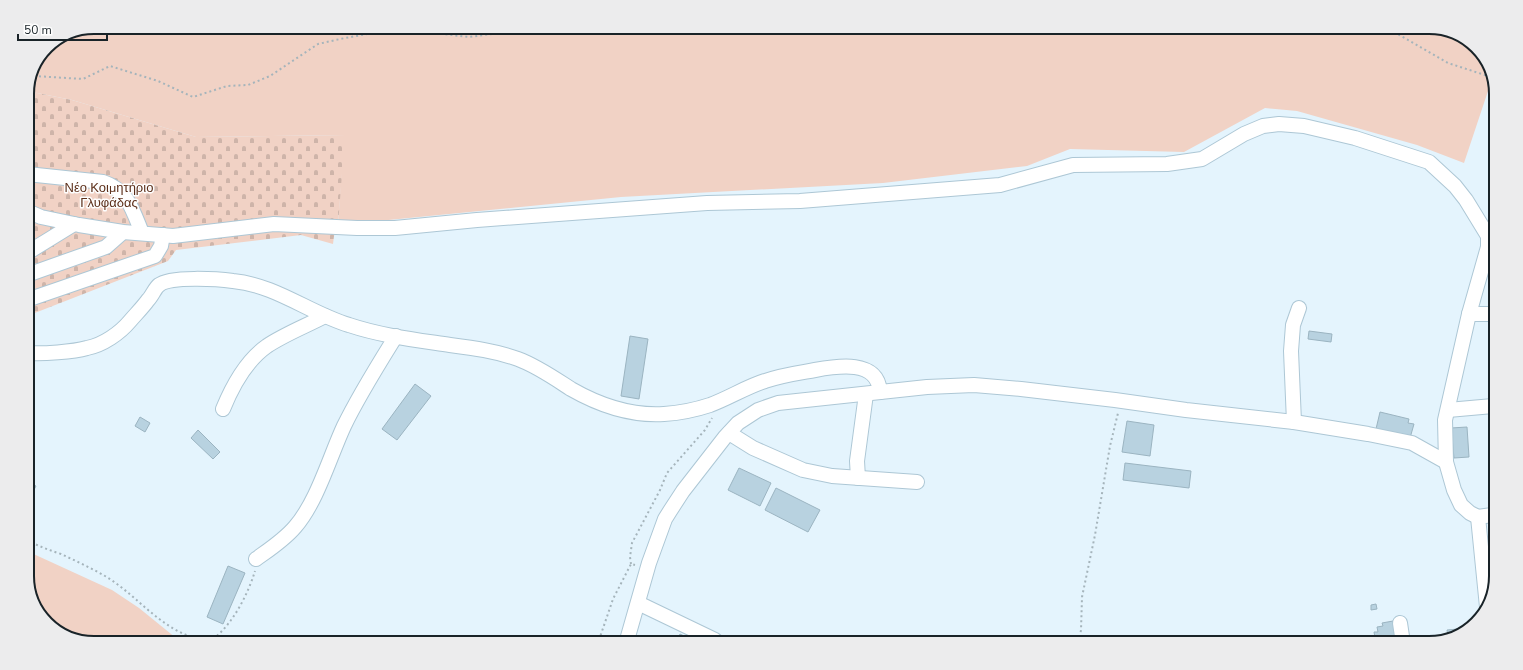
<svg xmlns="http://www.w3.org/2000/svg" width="1523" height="670" viewBox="0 0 1523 670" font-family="'Nunito Sans',sans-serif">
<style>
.green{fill:#f1d2c5}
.cemetery{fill:url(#cemetery-stones)}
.building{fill:#b8d2e0;stroke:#9bb4c1}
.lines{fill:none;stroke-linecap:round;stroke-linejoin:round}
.minor-casing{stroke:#adc7d5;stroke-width:16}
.path{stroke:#a5b4bb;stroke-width:2;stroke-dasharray:2 3;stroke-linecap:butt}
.minor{stroke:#fff;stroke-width:14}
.labels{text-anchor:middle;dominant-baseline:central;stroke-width:3;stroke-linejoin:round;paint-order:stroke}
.park-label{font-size:13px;fill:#5c2f1a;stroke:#fefefe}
.rim{fill:none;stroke:#192328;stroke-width:2}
</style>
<defs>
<pattern id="cemetery-stones" width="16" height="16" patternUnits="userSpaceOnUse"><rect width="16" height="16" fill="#f1d2c5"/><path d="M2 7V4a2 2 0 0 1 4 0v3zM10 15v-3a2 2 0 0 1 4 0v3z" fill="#ceb4a9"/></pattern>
</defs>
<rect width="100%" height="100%" fill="#e4f4fd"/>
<g class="green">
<path d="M94 27 1454 32 1485 57 1492 79 1464 163 1417 145 1297 111 1265 108 1184 152 1070 149 1027 166 883 183 621 197 338 225 344 135 196 137 72 100 27 91 47 47 69 32Z"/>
<path d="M27 551 112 590 139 608 176 638H69L41 617 27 580Z"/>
</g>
<path class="cemetery" d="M27 91 72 100 196 137 345 135 338 225 334 236 333 244 301 235 176 250 168 261 27 316Z"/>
<g class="building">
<path d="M1309 331 1332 334 1331 342 1308 339Z"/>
<path d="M630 336 648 339 639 399 621 396Z"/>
<path d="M415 384 431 396 397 440 382 429Z"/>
<path d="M1380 412 1409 419 1408 423 1414 424 1410 438 1376 429Z"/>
<path d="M140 417 150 423 145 432 135 426Z"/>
<path d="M1127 421 1154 425 1150 456 1122 452Z"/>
<path d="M1467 427 1469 457 1454 458 1451 428Z"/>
<path d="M198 430 220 452 213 459 191 438Z"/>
<path d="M1125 463 1191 471 1189 488 1123 480Z"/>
<path d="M739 468 771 483 760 506 728 490Z"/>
<path d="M27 481 36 486 27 503Z"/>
<path d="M776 488 820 510 808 532 765 510Z"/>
<path d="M228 566 245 573 223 624 207 617Z"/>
<path d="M1376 604 1377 609 1371 610V605Z"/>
<path d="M1393 621 1396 642 1376 643 1374 632H1378L1377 627 1383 626 1382 623Z"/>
<path d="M1469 628 1466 632 1448 637 1447 630Z"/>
<path d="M680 634 692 640H677Z"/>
</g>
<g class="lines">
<g class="minor-casing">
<g id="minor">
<path d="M27 174 103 182C128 190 133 211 142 233"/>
<path d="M27 211 41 217 79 225 123 232 173 236 274 224 357 228H395L477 220 707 203 800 201 1000 185 1073 165 1167 164 1202 159 1244 134 1263 126 1279 124 1304 126 1355 138 1429 162 1455 186 1466 200 1488 236V247L1469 314 1445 420 1446 462 1454 490 1461 505 1470 513 1478 517"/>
<path d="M27 253 74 224"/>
<path d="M27 275 106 247 123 232"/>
<path d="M27 300 155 256 161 246 163 235"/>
<path d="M1469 314H1494"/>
<path d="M27 353C43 354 73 352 87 348 103 345 120 333 130 321 136 314 143 307 148 300 152 296 155 288 159 285 170 276 218 279 233 281 276 285 309 313 349 325 382 336 417 340 450 345 473 348 496 351 518 359 537 366 554 378 571 389 599 405 632 416 664 414 679 413 695 410 710 405 729 398 746 387 765 381 782 375 798 373 815 370 837 366 878 359 880 392"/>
<path d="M223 409C232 387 247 360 267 346 285 334 306 326 325 316"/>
<path d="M1448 410 1493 406"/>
<path d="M1294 422 1291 351 1293 325 1299 308"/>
<path d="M729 433 753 448 803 470 832 476 917 482"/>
<path d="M858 478 857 461 866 394"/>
<path d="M1478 517 1487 607"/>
<path d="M1478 517 1492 515"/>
<path d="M256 559C270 549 284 540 295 527 317 502 330 456 344 426 359 395 378 365 396 336"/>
<path d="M638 603 715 640"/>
<path d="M1400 623 1403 643"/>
<path d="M627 640 649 563 665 519 670 511 683 491 725 437 738 423 758 410 778 403 927 387 974 385 1021 389 1115 400 1186 410 1294 422 1368 434 1412 443 1446 462"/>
</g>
</g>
<g class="path">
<path d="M1394 32 1448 63 1491 77"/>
<path d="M34 76 83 79 110 66 158 81 193 97 227 86 248 85 270 76 318 44 340 39 378 32 408 30 469 37 530 29"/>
<path d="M1490 213 1494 143 1495 141"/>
<path d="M27 540C38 546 49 550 61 554 76 561 91 568 105 576 137 595 158 627 195 638"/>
<path d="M631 564 630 557 632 543 660 490 667 473 705 430 712 418"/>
<path d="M213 639C233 624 248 594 255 571"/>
<path d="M599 640 613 599 631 564 635 565"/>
<path d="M1079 642 1081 630 1082 597 1095 535 1110 446 1118 413"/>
<path d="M1272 642 1277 637 1328 639"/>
</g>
<use href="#minor" class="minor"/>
</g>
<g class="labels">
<g class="park-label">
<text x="109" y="188">Νέο Κοιμητήριο<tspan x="109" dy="15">Γλυφάδας</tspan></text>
</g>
</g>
<path d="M0 0H1523V670H0ZM94 34H1429A60 60 0 0 1 1489 94V576A60 60 0 0 1 1429 636H94A60 60 0 0 1 34 576V94A60 60 0 0 1 94 34Z" fill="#ececed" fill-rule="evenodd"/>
<path class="rim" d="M94 34H1429A60 60 0 0 1 1489 94V576A60 60 0 0 1 1429 636H94A60 60 0 0 1 34 576V94A60 60 0 0 1 94 34Z"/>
<path d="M18 34v6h89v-6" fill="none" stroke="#192328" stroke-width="2"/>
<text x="24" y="34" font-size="12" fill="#192328" stroke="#fefefe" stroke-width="3" paint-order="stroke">50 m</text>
</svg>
